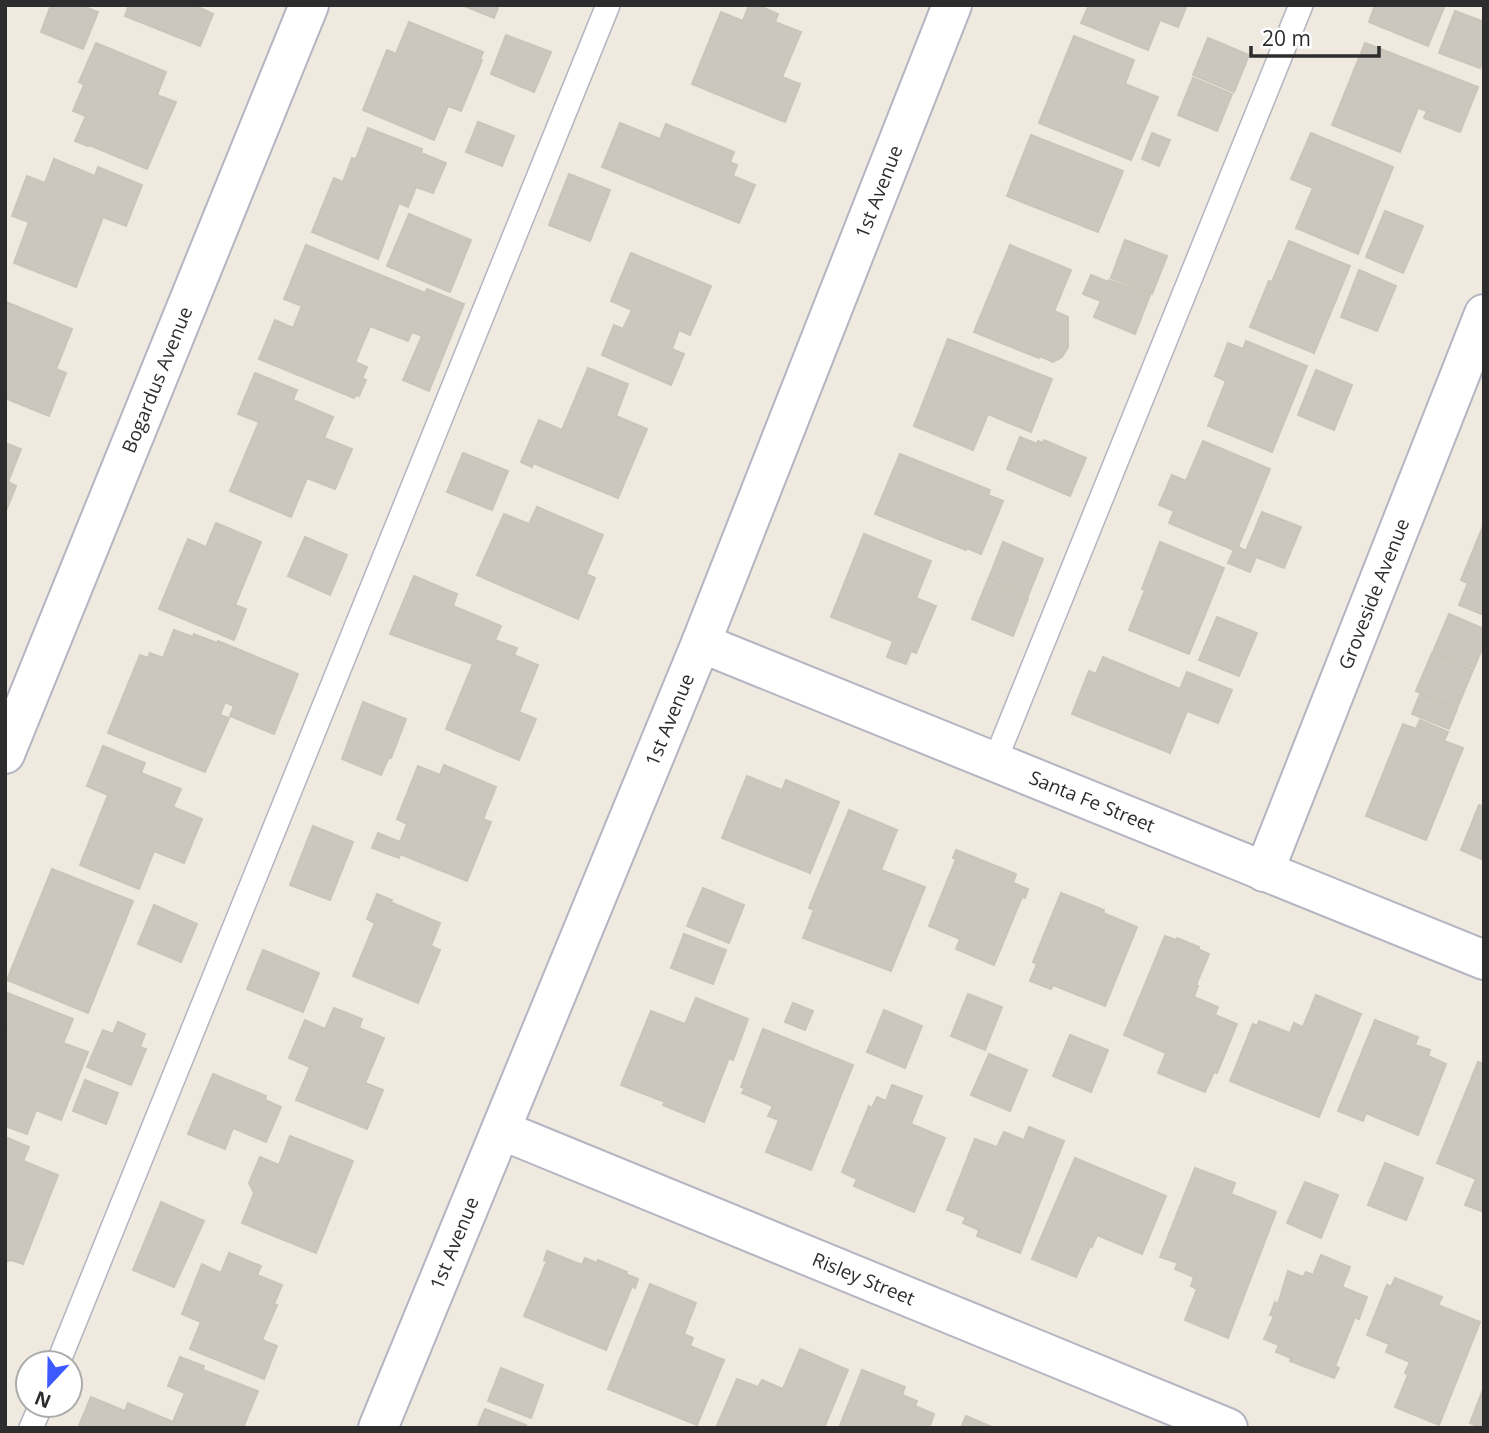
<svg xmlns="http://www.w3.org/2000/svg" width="1489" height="1433" viewBox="0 0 1489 1433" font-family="'Open Sans',sans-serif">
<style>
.building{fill:#cbc7be;stroke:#cbc5b9;stroke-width:2}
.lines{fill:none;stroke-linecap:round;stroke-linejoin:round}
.lane-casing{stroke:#b3b5c1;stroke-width:26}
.street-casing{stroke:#b3b5c1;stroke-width:42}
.secondary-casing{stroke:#b3b5c1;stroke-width:42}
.lane{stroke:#fff;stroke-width:23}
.street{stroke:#fff;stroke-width:38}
.secondary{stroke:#fff;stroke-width:38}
.labels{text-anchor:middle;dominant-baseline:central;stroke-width:5;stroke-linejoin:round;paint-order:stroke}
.street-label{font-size:19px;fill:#2d2d2d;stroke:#fff}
</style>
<rect width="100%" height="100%" fill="#efe9e0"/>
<g class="building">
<path d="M51 5H80L98 12 83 49 41 32Z"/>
<path d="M129 5H198V7L213 14 200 46 125 16Z"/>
<path d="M462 5H499L494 18Z"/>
<path d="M749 5H757L778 14 775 22 801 32 782 77 800 84 785 122 692 84 721 12 743 21Z"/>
<path d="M1089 5H1187L1178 27 1160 20 1148 50 1081 23Z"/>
<path d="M1375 5H1445L1428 46 1369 22Z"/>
<path d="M1455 11 1484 22V58L1480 68 1439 53Z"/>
<path d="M409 22 483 52 480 59 482 60 461 111 448 106 434 140 363 110 387 50 396 54Z"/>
<path d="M506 35 551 52 534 92 491 74Z"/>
<path d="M1074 36 1134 60 1125 84 1158 97 1131 160 1039 123Z"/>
<path d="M1208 38 1249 55 1234 92 1193 75Z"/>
<path d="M96 43 166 72 157 95 176 102 147 169 89 145 88 146 75 141 86 116 73 111 84 85 79 82Z"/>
<path d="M1365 43 1478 87 1460 132 1424 118 1427 111 1418 108 1400 152 1332 125Z"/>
<path d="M1193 78 1232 94 1217 131 1178 115Z"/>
<path d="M478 122 514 136 502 166 466 152Z"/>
<path d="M620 123 660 139 666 124 734 152 730 162 737 165 733 176 755 185 739 223 602 167Z"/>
<path d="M368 128 422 149 421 153 446 163 433 193 416 187 408 207 399 203 378 259 312 232 334 178 343 182 352 158 356 159Z"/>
<path d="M1152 133 1170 140 1159 166 1142 159Z"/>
<path d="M1311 133 1393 167 1358 254 1296 228 1313 188 1291 179Z"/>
<path d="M1031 135 1123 171 1098 232 1007 196Z"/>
<path d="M54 159 95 176 98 167 142 185 126 226 103 217 76 287 14 263 29 222 12 216 27 176 45 183Z"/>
<path d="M569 174 610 190 590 241 549 225Z"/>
<path d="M1385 211 1423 226 1403 273 1366 257Z"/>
<path d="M409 214 471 240 450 292 387 266Z"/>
<path d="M1125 240 1167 256 1152 294 1111 278Z"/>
<path d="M1289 241 1350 266 1314 353 1250 327 1269 281 1272 282Z"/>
<path d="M306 245 425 293 427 289 464 304 429 391 403 380 422 336 412 332 408 341 370 326 355 362 367 367 362 378 366 380 359 396 356 395 354 398 259 359 275 320 293 328 302 306 284 299Z"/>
<path d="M1010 245 1071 270 1054 311 1068 317V347L1062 357 1053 362 1040 356 1039 358 974 332Z"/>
<path d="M631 253 711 286 690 335 679 330 672 349 684 354 671 385 602 355 614 325 623 329 632 310 611 301Z"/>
<path d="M1359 270 1396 286 1377 331 1341 317Z"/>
<path d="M1091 275 1108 282 1109 280 1150 295 1135 334 1094 317 1101 301 1083 294Z"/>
<path d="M6 302 72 329 56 369 66 373 49 416 5 398Z"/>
<path d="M948 339 1052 379 1031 432 988 414 973 450 914 426Z"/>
<path d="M1246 341 1307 366 1272 452 1208 426 1226 381 1215 376 1228 343 1243 349Z"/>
<path d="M588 368 628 384 616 416 647 429 618 498 533 463 532 467 521 462 539 420 562 430Z"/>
<path d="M1316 370 1352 385 1334 430 1298 415Z"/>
<path d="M255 373 297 390 293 400 333 417 324 438 352 449 335 489 307 478 291 517 230 491 259 422 238 414Z"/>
<path d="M1020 437 1037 444 1038 441 1043 443 1044 440 1086 458 1070 496 1007 469Z"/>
<path d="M1203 441 1270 469 1238 547 1246 551 1262 512 1301 527 1284 568 1256 557 1250 572 1228 563 1234 550 1169 523 1174 511 1159 505 1172 475 1186 481Z"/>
<path d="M5 443 21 449 8 482 16 486 5 513Z"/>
<path d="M463 453 508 471 492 510 447 492Z"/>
<path d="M900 454 990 490 988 495 1003 501 981 554 967 548 966 550 875 514Z"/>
<path d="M537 507 603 535 586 574 595 578 578 619 477 575 504 514 529 524Z"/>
<path d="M216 523 261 542 235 605 246 609 234 640 159 609 188 539 206 547Z"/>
<path d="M1484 524V615L1459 605 1468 583 1461 580Z"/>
<path d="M864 534 931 561 916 598 936 606 916 653 911 651 906 664 887 657 893 641 831 617Z"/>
<path d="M305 537 347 555 330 595 288 576Z"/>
<path d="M1003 542 1043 559 1028 596 988 580Z"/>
<path d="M1160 542 1224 568 1189 654 1129 630 1145 590 1142 589Z"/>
<path d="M414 576 457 594 453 606 501 626 495 640 517 648 514 655 538 665 519 712 536 719 519 760 446 729 473 664 390 634Z"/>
<path d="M987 582 1028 598 1013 636 972 619Z"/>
<path d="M1449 614 1484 629V644L1474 668 1433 652Z"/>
<path d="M1217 617 1257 633 1239 676 1199 660Z"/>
<path d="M174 630 193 637 194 634 217 643 218 641 298 674 274 734 230 716 234 706 225 702 220 715 229 718 205 772 108 733 140 655 148 658 150 653 163 658Z"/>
<path d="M1432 653 1473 670 1457 708 1416 691Z"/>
<path d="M1103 657 1180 689 1187 672 1232 690 1218 723 1187 711 1170 753 1072 714 1089 671 1096 674Z"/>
<path d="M1420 694 1457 709 1449 729 1412 714Z"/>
<path d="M363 702 406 719 391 758 389 757 381 775 342 759Z"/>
<path d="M1420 720 1448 732 1444 741 1463 748 1426 840 1366 816 1403 724 1416 729Z"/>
<path d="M103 746 145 763 141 773 181 789 173 807 202 819 184 863 154 851 139 889 80 865 108 795 87 786Z"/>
<path d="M444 765 496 787 483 819 491 822 467 881 400 854 399 858 372 848 378 833 400 842 407 824 397 819 418 766 440 775Z"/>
<path d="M747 776 782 790 786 780 839 802 810 873 722 838Z"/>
<path d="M1479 805 1484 807V860L1461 850Z"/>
<path d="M849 810 897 830 881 870 925 887 891 971 803 938 814 910 809 908Z"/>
<path d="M313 826 353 842 330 900 290 885Z"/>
<path d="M956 850 1016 874 1013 883 1028 889 1025 898 1022 897 994 965 956 949 960 939 929 926 956 859 953 858Z"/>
<path d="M52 869 133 901 88 1013 7 980Z"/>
<path d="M703 888 744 905 729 943 687 926Z"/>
<path d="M1061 893 1104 910 1103 913 1137 927 1105 1006 1053 985 1051 989 1030 981 1037 964 1033 962Z"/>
<path d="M377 894 392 900 390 902 440 923 431 946 440 950 418 1003 353 976 375 923 367 919Z"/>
<path d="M154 905 197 924 181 962 138 944Z"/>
<path d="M684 934 726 950 713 984 671 968Z"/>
<path d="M1165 936 1176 940 1177 938 1199 947 1198 949 1209 954 1196 985 1198 986 1194 997 1218 1007 1215 1015 1237 1024 1217 1073 1214 1072 1205 1092 1158 1073 1166 1053 1124 1035Z"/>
<path d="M263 950 319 973 303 1012 247 989Z"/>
<path d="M5 992 73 1019 63 1043 88 1052 61 1120 36 1110 27 1134 5 1126V1035L8 1028 5 1027Z"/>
<path d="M968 994 1002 1007 985 1050 951 1036Z"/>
<path d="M1316 995 1361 1014 1319 1117 1230 1081 1253 1024 1257 1026 1259 1021 1290 1033 1294 1023 1303 1027Z"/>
<path d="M696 998 748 1019 733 1060 729 1058 704 1122 663 1105 665 1102 621 1085 651 1011 685 1024Z"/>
<path d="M793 1003 813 1011 805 1030 785 1022Z"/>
<path d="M334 1008 362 1019 359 1028 384 1038 365 1083 383 1090 367 1129 296 1100 310 1067 289 1058 305 1020 325 1029Z"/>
<path d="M884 1010 922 1026 905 1068 867 1052Z"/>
<path d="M1375 1020 1418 1037 1415 1045 1430 1050 1428 1056 1446 1064 1418 1135 1366 1113 1363 1121 1338 1111Z"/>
<path d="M118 1022 145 1034 140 1047 146 1049 131 1085 87 1067 103 1030 113 1034Z"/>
<path d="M763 1029 853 1065 811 1170 766 1152 779 1120 768 1116 773 1106 742 1093 745 1088 741 1087Z"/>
<path d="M1070 1035 1108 1050 1091 1092 1053 1076Z"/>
<path d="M989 1054 1027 1070 1010 1111 971 1095Z"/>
<path d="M1478 1062 1484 1064V1212L1465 1205 1476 1179 1437 1163Z"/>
<path d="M213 1074 266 1096 265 1100 281 1107 266 1142 233 1128 225 1149 188 1134Z"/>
<path d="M85 1080 118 1093 106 1124 73 1111Z"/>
<path d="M892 1085 922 1096 911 1124 945 1138 914 1212 854 1186 857 1179 842 1172 869 1106 872 1108 877 1097 886 1101Z"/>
<path d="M1029 1127 1064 1141 1020 1253 977 1236 979 1230 963 1223 966 1217 947 1210 975 1139 997 1147 1004 1132 1024 1140Z"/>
<path d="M290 1136 353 1161 316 1253 242 1223 254 1193 249 1183 260 1157 279 1165Z"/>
<path d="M5 1137 29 1147 23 1161 58 1175 23 1264 11 1260 5 1262Z"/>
<path d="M1075 1158 1166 1196 1142 1254 1097 1235 1092 1247 1090 1246 1076 1277 1032 1259Z"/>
<path d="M1385 1163 1423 1178 1406 1220 1368 1205Z"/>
<path d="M1195 1168 1235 1183 1231 1194 1276 1212 1228 1338 1185 1320 1197 1289 1191 1286 1194 1277 1175 1269 1178 1263 1160 1257Z"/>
<path d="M1305 1182 1338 1195 1321 1238 1287 1223Z"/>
<path d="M161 1202 204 1221 174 1287 133 1270Z"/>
<path d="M547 1251 582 1265 585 1258 597 1263 598 1260 627 1272 626 1274 638 1279 635 1288 632 1286 606 1350 524 1316 547 1261 544 1260Z"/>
<path d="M229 1253 261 1266 257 1275 282 1285 274 1304 277 1305 262 1340 277 1346 264 1379 190 1349 201 1322 182 1314 202 1264 221 1273Z"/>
<path d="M1321 1255 1350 1267 1342 1287 1367 1297 1359 1319 1355 1317 1335 1366 1339 1368 1334 1378 1290 1361 1291 1358 1276 1352 1279 1345 1264 1339 1274 1316 1270 1315 1275 1302 1278 1304 1288 1271 1303 1277 1306 1272 1313 1275Z"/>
<path d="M1395 1278 1442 1297 1438 1305 1480 1322 1439 1425 1395 1407 1408 1375 1405 1373 1410 1362 1386 1352 1389 1344 1367 1335 1387 1285 1391 1287Z"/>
<path d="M650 1284 696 1303 684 1334 693 1338 690 1346 724 1360 697 1425 608 1389Z"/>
<path d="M800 1349 848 1370 824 1428H716L737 1379 758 1387 762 1380 783 1389Z"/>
<path d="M180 1357 204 1366 203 1370 258 1391 243 1428H78L91 1397 125 1411 128 1403 173 1422 185 1393 168 1386Z"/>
<path d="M501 1368 543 1385 531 1418 488 1401Z"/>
<path d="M862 1370 905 1387 902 1395 917 1401 915 1406 934 1414 929 1428H839Z"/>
<path d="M1484 1387V1428H1481L1470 1423Z"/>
<path d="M485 1409 526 1425 525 1428H477Z"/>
<path d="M966 1416 994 1428H961Z"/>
</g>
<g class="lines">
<g class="lane-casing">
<g id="lane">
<path d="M995 761 1301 5"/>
<path d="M58 1363 608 5"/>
<path d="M31 1428 41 1405"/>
</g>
</g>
<g class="street-casing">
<g id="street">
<path id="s1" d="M5 754 309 5"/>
<path id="s2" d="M1264 872 1484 314"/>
<path id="s3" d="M501 1130 1228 1428"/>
</g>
</g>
<g class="secondary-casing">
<g id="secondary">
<path id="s4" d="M701 643 1484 960"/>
<path id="s5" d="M378 1428 701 643 952 5"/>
</g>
</g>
<use href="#lane" class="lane"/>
<use href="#street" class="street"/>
<use href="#secondary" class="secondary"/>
</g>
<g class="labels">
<g class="street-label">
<text stroke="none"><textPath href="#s5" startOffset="1334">1st Avenue</textPath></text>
<text stroke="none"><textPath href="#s1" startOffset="404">Bogardus Avenue</textPath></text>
<text stroke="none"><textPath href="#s2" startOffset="299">Groveside Avenue</textPath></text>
<text stroke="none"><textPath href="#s5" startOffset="766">1st Avenue</textPath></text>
<text stroke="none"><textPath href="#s4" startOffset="422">Santa Fe Street</textPath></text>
<text stroke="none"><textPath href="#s5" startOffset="200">1st Avenue</textPath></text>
<text stroke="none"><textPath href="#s3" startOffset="392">Risley Street</textPath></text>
</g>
</g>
<rect width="1489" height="1433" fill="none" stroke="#2d2d2d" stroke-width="14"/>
<g transform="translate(49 1384) rotate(202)"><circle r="33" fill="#ffffff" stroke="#ababab" stroke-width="2"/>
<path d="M0-5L12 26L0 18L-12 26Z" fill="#3c58ff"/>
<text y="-10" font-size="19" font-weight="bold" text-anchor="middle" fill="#2d2d2d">N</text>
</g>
<path d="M1251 46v10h128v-10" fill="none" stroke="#2d2d2d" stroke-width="3.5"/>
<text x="1262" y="46" font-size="21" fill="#2d2d2d" stroke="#ffffff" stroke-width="5" paint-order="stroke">20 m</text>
</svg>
